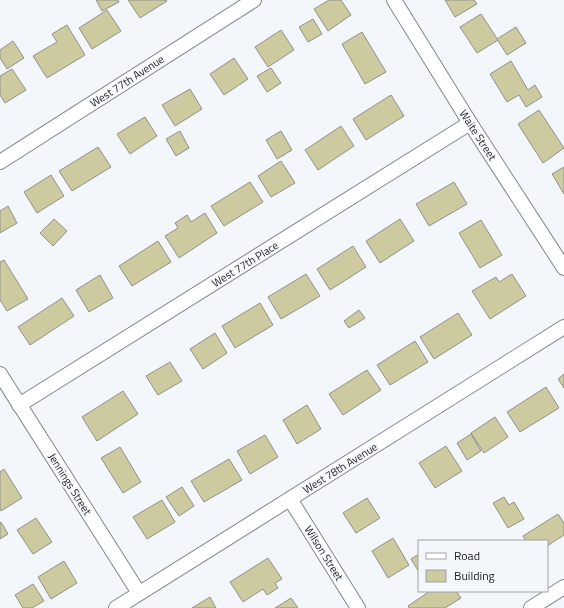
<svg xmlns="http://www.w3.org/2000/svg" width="564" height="608" viewBox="0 0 564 608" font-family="'Titillium Web',sans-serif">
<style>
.building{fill:#ccca9e;stroke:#91918c}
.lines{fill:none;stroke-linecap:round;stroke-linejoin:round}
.street-casing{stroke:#83878a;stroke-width:16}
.street{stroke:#fff;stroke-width:14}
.labels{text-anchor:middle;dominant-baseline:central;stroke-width:3.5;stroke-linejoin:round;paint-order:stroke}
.street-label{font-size:11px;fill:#242527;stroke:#f3f7fb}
</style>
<rect width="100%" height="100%" fill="#f3f7fb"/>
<g class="building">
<path d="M96 0H118L119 2 102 11Z"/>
<path d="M128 0H166L167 1 140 18Z"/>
<path d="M329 0H341L351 15 328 31 314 9Z"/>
<path d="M445 0H474L477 4 455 17Z"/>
<path d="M107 10 121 31 92 49 79 28Z"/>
<path d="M481 14 498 40 477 53 460 27Z"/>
<path d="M313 19 322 34 308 42 299 27Z"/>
<path d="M67 25 85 55 47 78 33 56 57 42 52 34Z"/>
<path d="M516 27 526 43 507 55 497 39Z"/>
<path d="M281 30 294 50 268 67 255 47Z"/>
<path d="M362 32 386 72 365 84 342 44Z"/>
<path d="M13 41 24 58 7 69 0 58V50Z"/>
<path d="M234 58 248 79 224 95 210 74Z"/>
<path d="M511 61 528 90 535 85 542 97 526 107 519 95 507 102 490 74Z"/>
<path d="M271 68 281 83 267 92 257 76Z"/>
<path d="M12 69 26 90 5 103 0 95V76Z"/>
<path d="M190 89 202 109 175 126 162 105Z"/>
<path d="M391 95 404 116 366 140 353 119Z"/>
<path d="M539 110 564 148 543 163 518 124Z"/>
<path d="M145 117 157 136 130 154 117 134Z"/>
<path d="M341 126 354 146 318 170 305 150Z"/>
<path d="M180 131 189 148 176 156 166 139Z"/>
<path d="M281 131 292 150 277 159 266 140Z"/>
<path d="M98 147 111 167 72 191 59 171Z"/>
<path d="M281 161 295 183 271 197 258 176Z"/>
<path d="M564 167V194L552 174Z"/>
<path d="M51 175 64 196 37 213 24 192Z"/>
<path d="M250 182 263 202 224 226 211 206Z"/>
<path d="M454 182 467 204 429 226 416 204Z"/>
<path d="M8 206 17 223 0 233V211Z"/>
<path d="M205 213 217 233 179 258 165 236 178 228 175 223 187 215 191 222Z"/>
<path d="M54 219 67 231 53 246 40 233Z"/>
<path d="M400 219 414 241 380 263 366 241Z"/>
<path d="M481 220 502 255 480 268 459 233Z"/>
<path d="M158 241 171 262 132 286 119 266Z"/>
<path d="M353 246 366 267 330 290 317 269Z"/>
<path d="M4 260 28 299 7 311 0 300V262Z"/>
<path d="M306 274 320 296 281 319 268 297Z"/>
<path d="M512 274 526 296 490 319 472 291 496 277 499 282Z"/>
<path d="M100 275 113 298 89 312 76 290Z"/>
<path d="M62 298 74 316 30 345 18 327Z"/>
<path d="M260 303 273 325 235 348 222 326Z"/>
<path d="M359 310 365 318 349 328 344 321Z"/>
<path d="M458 313 472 335 434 359 420 337Z"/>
<path d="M215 333 227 353 203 369 190 349Z"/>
<path d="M415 341 428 362 390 385 377 365Z"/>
<path d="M170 362 182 381 158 395 146 376Z"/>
<path d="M367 370 381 390 343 415 329 394Z"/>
<path d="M564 374V388L558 379Z"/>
<path d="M546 387 559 408 520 432 507 412Z"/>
<path d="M123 391 138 414 97 441 82 417Z"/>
<path d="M307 405 321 429 297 444 283 420Z"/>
<path d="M495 417 508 437 484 453 471 433Z"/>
<path d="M471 434 481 451 467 460 457 443Z"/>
<path d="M265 435 278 457 250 474 237 451Z"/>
<path d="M446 446 462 471 435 488 419 463Z"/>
<path d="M120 447 141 482 123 493 101 458Z"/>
<path d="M229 459 242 480 204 502 191 481Z"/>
<path d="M4 469 22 498 1 511 0 508V472Z"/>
<path d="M182 487 194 506 179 516 166 497Z"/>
<path d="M504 497 509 505 514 502 524 519 508 528 493 503Z"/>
<path d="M367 498 380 518 356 533 343 513Z"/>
<path d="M162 500 175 522 147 539 133 517Z"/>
<path d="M558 514 564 523V535L547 546V541H526L523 536Z"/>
<path d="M36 518 52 542 33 554 17 530Z"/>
<path d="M1 522 8 534 0 539V523Z"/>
<path d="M393 538 409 565 388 578 372 551Z"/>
<path d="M419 554V572L411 559Z"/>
<path d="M268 558 282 579 275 583 278 588 267 595 263 589 243 602 230 582Z"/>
<path d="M64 561 77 583 51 599 38 577Z"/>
<path d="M33 584 44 601 32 608H23L15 595Z"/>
<path d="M430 591H456L461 598 445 608H409L408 606Z"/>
<path d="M210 597 216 608H192Z"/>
<path d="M291 598 298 608H275Z"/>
</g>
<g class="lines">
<g class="street-casing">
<g id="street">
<path d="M394 0 470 123 564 268"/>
<path d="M0 162 254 0"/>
<path d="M0 374 139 593"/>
<path d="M19 405 470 123"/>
<path d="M290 499 358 608"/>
<path d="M116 608 564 327"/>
<path d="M531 608 564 587"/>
</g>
</g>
<use href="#street" class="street"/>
</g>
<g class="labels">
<g class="street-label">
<text transform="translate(127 81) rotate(-33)">West 77th Avenue</text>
<text transform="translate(478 135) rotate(57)">Waite Street</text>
<text transform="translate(245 264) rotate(-32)">West 77th Place</text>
<text transform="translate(340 468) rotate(-32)">West 78th Avenue</text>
<text transform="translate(70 484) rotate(58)">Jennings Street</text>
<text transform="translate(324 553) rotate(58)">Wilson Street</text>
</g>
</g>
<rect x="418" y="540" width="130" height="52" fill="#f3f7fb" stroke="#a0a3a6"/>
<rect x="426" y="553" width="20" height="6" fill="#ffffff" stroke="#a0a3a6"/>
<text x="454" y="560" font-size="12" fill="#242527">Road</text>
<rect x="426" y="570" width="20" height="12" fill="#ccca9e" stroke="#a0a3a6"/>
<text x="454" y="580" font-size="12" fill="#242527">Building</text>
</svg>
